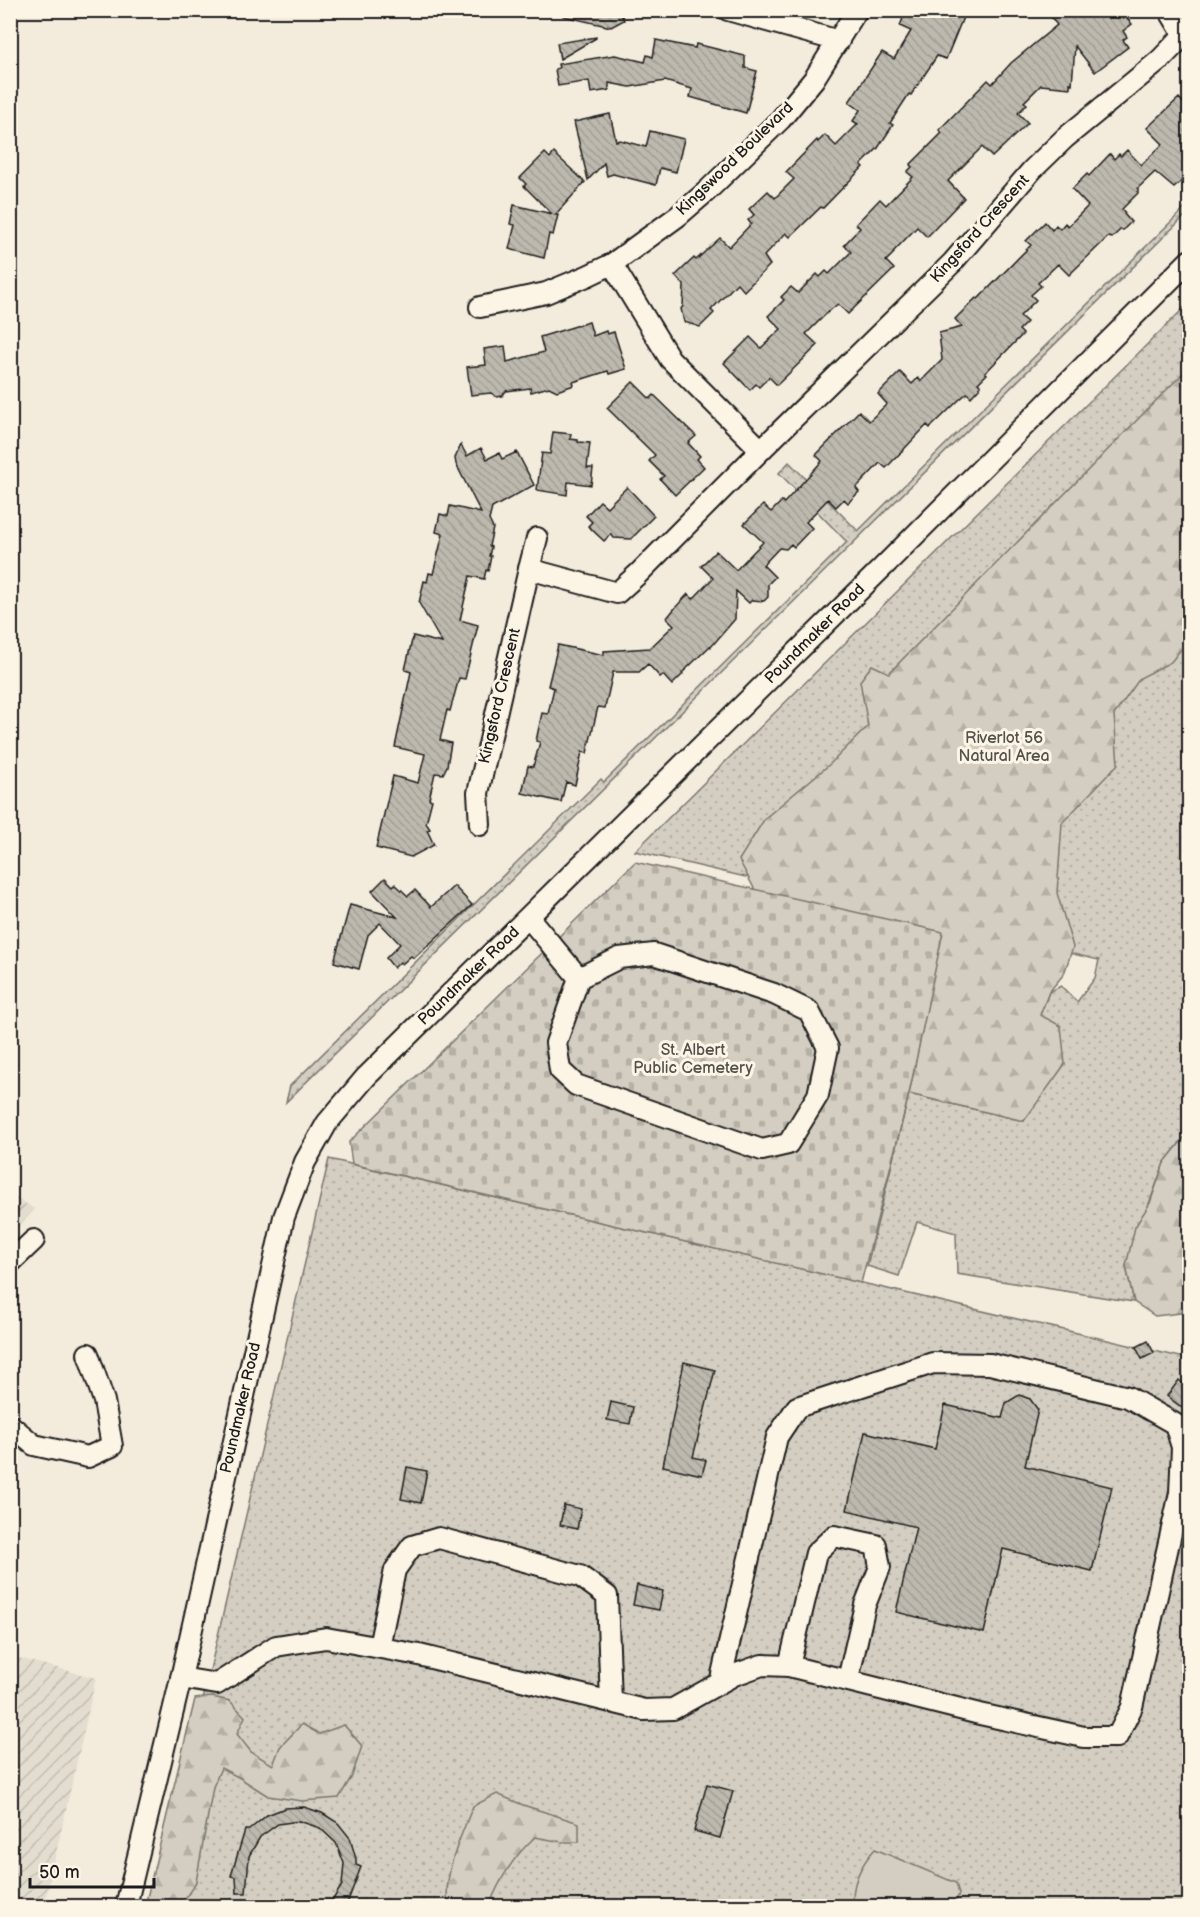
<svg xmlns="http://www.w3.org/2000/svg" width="1200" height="1917" viewBox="0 0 1200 1917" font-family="'Balsamiq Sans',sans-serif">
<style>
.industrial{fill:url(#industrial-furrows)}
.green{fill:url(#green-dots);stroke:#78756e;stroke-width:1.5}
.forest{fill:url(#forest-firs);stroke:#78756e;stroke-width:1.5}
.cemetery{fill:url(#cemetery-stones);stroke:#78756e;stroke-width:1.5}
.pitch{fill:#d3cec1;stroke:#78756e;stroke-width:1.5}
.building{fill:url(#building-back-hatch);stroke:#1c1c1c;stroke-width:1.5}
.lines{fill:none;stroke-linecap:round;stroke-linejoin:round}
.minor-casing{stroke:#1c1c1c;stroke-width:24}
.minor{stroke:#fcf5e5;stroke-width:20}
.labels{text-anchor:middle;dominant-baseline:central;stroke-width:6;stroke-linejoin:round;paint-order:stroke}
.street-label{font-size:16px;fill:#1c1c1c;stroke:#fcf5e5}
.park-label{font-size:16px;fill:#53514e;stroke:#fcf5e5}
</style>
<defs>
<pattern id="industrial-furrows" width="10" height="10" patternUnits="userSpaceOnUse" patternTransform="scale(1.5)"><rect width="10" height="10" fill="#e3ddcf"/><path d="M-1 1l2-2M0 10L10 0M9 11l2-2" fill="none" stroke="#c2bdb1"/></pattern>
<pattern id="green-dots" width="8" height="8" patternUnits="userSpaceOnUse" patternTransform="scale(1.5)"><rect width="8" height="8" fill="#d3cec1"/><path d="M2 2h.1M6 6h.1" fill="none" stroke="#b5b0a5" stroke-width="1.8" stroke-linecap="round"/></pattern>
<pattern id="forest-firs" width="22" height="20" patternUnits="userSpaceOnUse" patternTransform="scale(1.5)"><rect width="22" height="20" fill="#d3cec1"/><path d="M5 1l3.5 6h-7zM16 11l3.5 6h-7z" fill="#b5b0a5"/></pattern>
<pattern id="cemetery-stones" width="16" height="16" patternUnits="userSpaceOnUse" patternTransform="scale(1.5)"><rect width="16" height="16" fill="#d3cec1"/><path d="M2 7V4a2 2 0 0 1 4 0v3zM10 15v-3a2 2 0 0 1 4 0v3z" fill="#b5b0a5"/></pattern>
<pattern id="building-back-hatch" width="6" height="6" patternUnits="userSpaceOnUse" patternTransform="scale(1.5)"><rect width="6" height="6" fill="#beb9ae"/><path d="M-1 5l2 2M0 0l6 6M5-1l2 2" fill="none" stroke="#a39e95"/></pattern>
</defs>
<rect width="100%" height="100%" fill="#f3ecdd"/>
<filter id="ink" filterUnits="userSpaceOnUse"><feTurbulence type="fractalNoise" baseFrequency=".0167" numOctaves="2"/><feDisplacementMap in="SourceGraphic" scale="12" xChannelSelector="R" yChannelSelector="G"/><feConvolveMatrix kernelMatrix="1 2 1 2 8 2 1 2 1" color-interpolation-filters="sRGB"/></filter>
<g filter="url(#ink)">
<g class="industrial">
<path d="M11 1195 35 1209 11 1234Z"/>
<path d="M11 1656 96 1678 44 1906H11Z"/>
</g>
<g class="green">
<path d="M1189 204V212L286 1102 290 1086 601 779 604 782 847 542 779 473 789 462 858 531Z"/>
<path d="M1189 303V1137L1184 1138 1164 1163 1126 1266 1134 1302 957 1274 956 1233 917 1222 899 1276 867 1266 909 1094 1024 1121 1040 1015 1049 992 1061 986 1077 1002 1095 978 1099 960 635 851Z"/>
<path d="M329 1159 1189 1359V1906H155Z"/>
</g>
<g class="forest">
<path d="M1189 367V639L1171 662 1140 678 1114 715 1118 764 1062 823 1057 893 1073 947 1064 974 1049 992 1040 1015 1061 1026 1065 1064 1024 1121 909 1094 942 932 755 890 739 860 765 818 830 764 868 726 860 681 872 665 889 673Z"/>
<path d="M1189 1137V1312L1155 1316 1134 1302 1126 1266 1135 1227 1150 1203 1164 1163 1184 1138Z"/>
<path d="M212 1697 230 1701 245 1717 237 1734 251 1752 273 1765 280 1747 302 1724 319 1734 344 1725 362 1746 352 1776 339 1798 302 1801 268 1796 240 1778 221 1768 213 1787 196 1882 180 1906H145L195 1699Z"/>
<path d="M497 1794 523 1805 579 1823V1842H562L535 1837C513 1857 500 1879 489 1906H448C443 1873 461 1836 473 1806Z"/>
</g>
<path class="cemetery" d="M635 862 943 932 909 1094 861 1283 352 1164 349 1142Z"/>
<path class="pitch" d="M875 1849 956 1883 959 1894 954 1906H854C850 1886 861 1864 875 1849Z"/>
<g class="building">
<path d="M564 10H619L624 20 611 27 563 16Z"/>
<path d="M906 10H966L946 59 937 56 911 95 909 94 890 123 893 125 878 148 861 165 863 167 823 208 821 207 790 237 786 233 764 256 770 265 744 291 737 283 711 310 714 313 700 327 684 322 681 309 683 306 684 285 675 276 694 258 696 260 720 238 729 247 751 224 748 220 754 215 749 209 768 191 775 198 794 179 786 172 817 140 818 142 825 135 836 146 858 124 853 121 860 110 849 102 882 52 894 59 911 31 900 26Z"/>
<path d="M1046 10H1121L1132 24 1123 31 1127 37 1123 40 1128 47 1095 72 1075 46 1072 84 1070 83V88L1041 85 1024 102 1027 104 1018 113 1028 123 992 157 982 147 948 181 964 198 927 237 917 227 893 252 894 253 886 261 894 269 848 314 838 304 828 312 806 334 818 345 777 385 769 377 759 387 756 384 750 390 724 363 750 337 761 348 781 329 768 316 784 300 781 297 791 287 798 293 817 274 820 277 826 271 829 274 851 252 844 245 860 228 856 224 880 199 886 205 913 177 907 172 912 167 910 165 942 133 939 130 988 80 992 84 1011 63 1057 25Z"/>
<path d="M596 37V38L560 59 557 43Z"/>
<path d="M656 40 695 48 696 44 745 56V68L757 71 746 113 690 97 692 89 665 81 630 87 609 83V90L591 93 589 81 558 86 555 69 559 68 558 64 615 55 645 62 647 55 653 57Z"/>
<path d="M1179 98 1190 109V169L1183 176 1185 178 1174 188 1155 172 1138 188V193L1122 209 1125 213 1124 214 1131 222 1123 230H1120L1112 238 1108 237 1069 275 1058 264 1038 283 1041 286 1031 295 1036 300 1020 316 1027 322 1019 330 1023 334 985 373 987 374 978 383 981 386 971 397 967 393 959 400 930 428 927 425 886 468 880 463 856 488 859 492 848 503 844 499 836 507 828 499 806 522 812 528 794 547 791 544 786 549 779 548 763 565 775 577 768 584V597L764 601 752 600 749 603 736 591 735 619 711 647 710 646 682 673 683 674 672 685 663 675 660 677 648 664 639 672H613L605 708 598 707 587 753 582 752 575 785 566 782 561 802 522 793 528 766 533 767 540 742 536 741 542 713 548 714 554 688 548 686 558 645 604 655V651L650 648 674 625 667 618 675 608 688 594 693 599 713 578 701 566 716 551 736 570 763 542 744 524 763 505 771 512 782 501 784 503 822 461 816 455 859 411 869 421 887 404 878 394 900 372 912 384 918 378 921 381 942 360 939 333 962 327 955 319 976 298 978 299 1031 245 1026 241 1045 222 1052 230 1056 225 1060 229 1065 223 1068 226 1088 206 1072 189 1087 174 1089 176 1110 154 1114 159 1119 154 1121 156 1127 150 1141 165 1163 144 1147 128Z"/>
<path d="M610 114 616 141 620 140 646 147 650 131 684 139 676 172 660 168 656 185 613 174 607 176 604 163 588 180 574 122Z"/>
<path d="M545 153 550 158 554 153 585 182 555 215H558L553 235 549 234 544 258 509 249 515 225 510 224 514 205 552 214 524 186 526 184 520 178Z"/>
<path d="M589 322 593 336 606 331 607 334 614 332 626 369 609 374 608 371 573 382 574 385 557 391 549 387 531 392 530 388 506 391 502 396 497 397 491 393 471 395 467 367 486 365 484 349 505 346 507 362 544 352 540 337Z"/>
<path d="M633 382 650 399 654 395 696 436 688 443 700 456 697 459 704 467 675 495 660 479 664 476 649 461 655 455 607 408Z"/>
<path d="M553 432 571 434 570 439 578 440V442L590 443 587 468H593L591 485 568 482 567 495 537 490 542 453 550 454Z"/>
<path d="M461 445 467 456 481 448 487 459 499 453 502 459 517 452 534 485 492 508 489 520 493 528 489 546 491 547 489 556H491L488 571 486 570 484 579 470 576 460 620 478 625 465 679 459 678 450 711 447 710 440 740 451 743 447 766 443 774 435 773 429 799 432 800 426 823 430 829 427 830 434 845 411 857 376 848 393 776 418 783 425 754 395 747 411 672 405 670 413 636 442 643 419 603 424 581 427 582 429 573 433 574 443 534 436 532 440 514 448 516 450 506 481 513 456 464 455 458Z"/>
<path d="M627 487 654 516 631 539 614 538 611 534 604 541 588 526 592 522 586 516 600 501 607 507Z"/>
<path d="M385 878 393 886 395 884 408 896 415 890 431 907 454 886 472 905 414 958 411 956 402 964 400 962 394 968 386 958 400 944 380 923 368 935 359 969 334 962 350 905 397 917 372 891Z"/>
<path d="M1148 1341 1154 1353 1142 1359 1136 1347Z"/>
<path d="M684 1362 715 1370 693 1457 706 1460 702 1475 663 1466Z"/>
<path d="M1179 1380 1190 1389V1414L1167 1396Z"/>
<path d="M1019 1395 1030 1399 1038 1410 1025 1466 1112 1487 1092 1571 1003 1549 984 1633 896 1612 916 1527 847 1510 865 1432 935 1449 945 1405 1002 1418 1006 1403Z"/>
<path d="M611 1402 633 1407 630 1424 607 1420Z"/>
<path d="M407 1467 427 1471 421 1503 401 1499Z"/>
<path d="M564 1505 581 1509 577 1529 560 1525Z"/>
<path d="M637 1585 663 1591 659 1610 633 1605Z"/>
<path d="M707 1784 733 1791 720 1838 694 1831Z"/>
<path d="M304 1807 322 1813 338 1823 350 1838 356 1859V1865L361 1867 346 1906H329L342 1885 344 1863 336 1843 320 1828 299 1821 278 1824 260 1837 249 1856 246 1893H237L236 1877 231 1876 245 1830H249L267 1815 285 1808Z"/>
</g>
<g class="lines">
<g class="minor-casing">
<g id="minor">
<path d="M728 10 839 41"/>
<path d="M612 264 670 359 761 450"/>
<path d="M480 307 546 293 587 276 612 264 678 216 707 191 781 119 814 79 857 10"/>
<path d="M537 538 529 569 617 593 638 574 761 450 952 263 1032 170 1065 138 1160 60 1184 35 1169 10"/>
<path d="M480 825 478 793 529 569"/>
<path d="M529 918 579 978 556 1043 560 1070 576 1085 762 1150 788 1144 818 1095 828 1048 809 1011 774 994 654 954 619 958 579 978"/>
<path d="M10 1263 34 1240"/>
<path d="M10 1425 34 1445 88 1457 112 1446 104 1401 88 1354"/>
<path d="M379 1647 395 1570 412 1546 439 1538 580 1576 607 1596 611 1702"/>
<path d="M789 1666 816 1553 834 1536 876 1545 880 1567 865 1605 848 1680"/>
<path d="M181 1678 217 1684 276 1646 326 1638 419 1655 644 1710 673 1709 734 1675 762 1665 789 1666 980 1714 1084 1737H1117L1132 1707 1180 1493 1182 1447 1175 1424 1128 1397 990 1364 933 1363 797 1407 777 1437 720 1683"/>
<path d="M126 1906 181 1678 284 1217 305 1162 327 1123 366 1077 883 567 1190 260"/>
</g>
</g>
<use href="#minor" class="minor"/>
</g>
</g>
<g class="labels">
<g class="street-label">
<text transform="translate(735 159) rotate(-44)">Kingswood Boulevard</text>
<text transform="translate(980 229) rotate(-48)">Kingsford Crescent</text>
<text transform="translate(815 634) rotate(-45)">Poundmaker Road</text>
<text transform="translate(500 696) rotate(-77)">Kingsford Crescent</text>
<text transform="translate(469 976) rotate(-44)">Poundmaker Road</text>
<text transform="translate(241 1408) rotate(-77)">Poundmaker Road</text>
</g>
<g class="park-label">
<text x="1004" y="738">Riverlot 56<tspan x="1004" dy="18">Natural Area</tspan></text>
<text x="693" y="1050">St. Albert<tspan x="693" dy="18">Public Cemetery</tspan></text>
</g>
</g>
<rect width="1200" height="1917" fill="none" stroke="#fcf5e5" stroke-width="36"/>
<rect x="18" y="18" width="1164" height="1881" fill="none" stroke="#1c1c1c" stroke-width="2" filter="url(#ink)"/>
<path d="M30 1878v9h124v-9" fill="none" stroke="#1c1c1c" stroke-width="3"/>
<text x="39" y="1878" font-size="18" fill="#1c1c1c" stroke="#fcf5e5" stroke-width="4.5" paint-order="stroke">50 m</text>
</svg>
